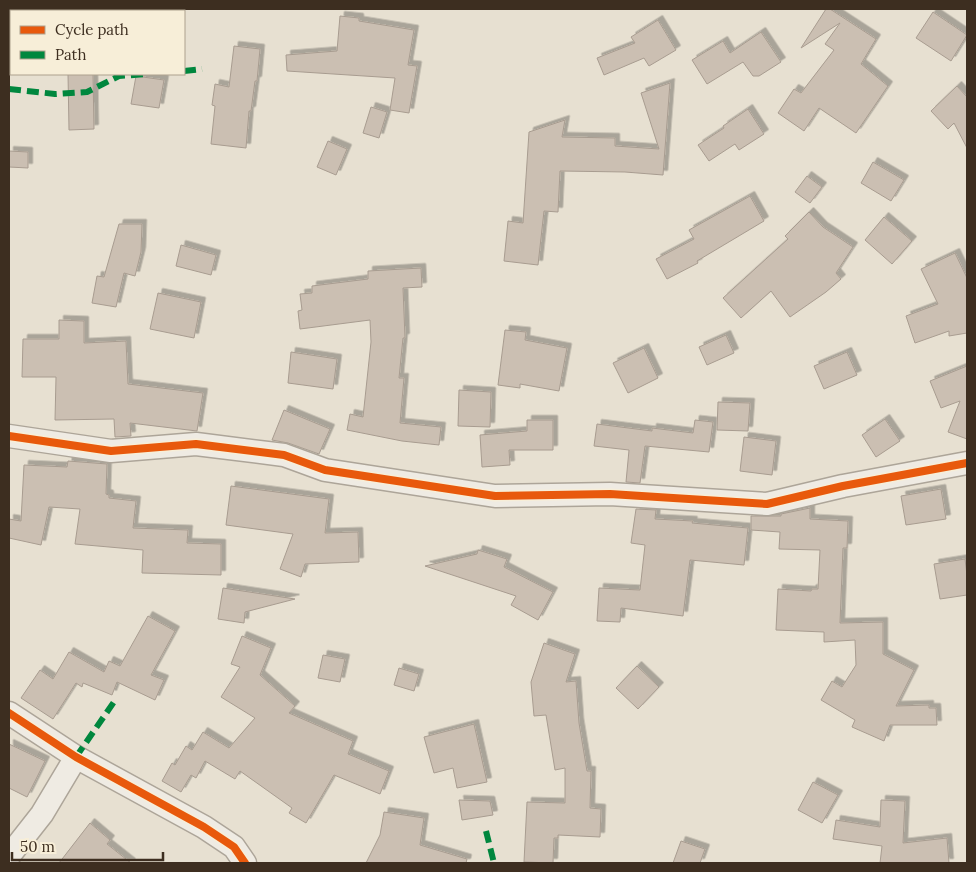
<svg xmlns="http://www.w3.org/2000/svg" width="976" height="872" viewBox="0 0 976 872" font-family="Lora,serif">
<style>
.building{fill:#cbbfb2;stroke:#a89c90;filter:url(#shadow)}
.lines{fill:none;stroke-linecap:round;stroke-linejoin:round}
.minor-casing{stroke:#ada599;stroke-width:25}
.minor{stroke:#efebe3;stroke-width:22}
.quiet{stroke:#00873e;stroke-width:6;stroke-dasharray:12 6;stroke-linecap:butt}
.cycleway-casing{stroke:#f7eed8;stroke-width:11}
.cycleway{stroke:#e8590c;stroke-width:8}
</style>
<defs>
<filter id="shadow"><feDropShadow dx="4.5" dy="-4.5" stdDeviation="0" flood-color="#0004"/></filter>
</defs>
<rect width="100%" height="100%" fill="#e7e0d1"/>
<g class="building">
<path d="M826 9H830L876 39 861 64 888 86 856 133 819 108 804 131 778 113 794 89 801 93 834 50 825 44 840 23 801 48Z"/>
<path d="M933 12 967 35 951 61 916 38Z"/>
<path d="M340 16 359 18V21L414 30 408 65 417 66 409 113 390 110 395 78 287 71 286 55 337 51Z"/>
<path d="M658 20 676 50 649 66 644 58 604 75 597 58 635 43 631 37Z"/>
<path d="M761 32 781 62 759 76H753L743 62 707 84 692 60 723 41 730 53Z"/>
<path d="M234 46 260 49 257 81H255L251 111H249L246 148 211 144 215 106 212 105 215 84 229 87Z"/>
<path d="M68 74H93L94 129 69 130Z"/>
<path d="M136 76 164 80 159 108 131 104Z"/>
<path d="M670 83 663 175 625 172 560 171 558 212 544 211 538 265 504 261 508 221 523 223 529 132 565 120 562 137 615 138V146L659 149 641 93Z"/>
<path d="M957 86 967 97V148L954 123 948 129 931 111Z"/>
<path d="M371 107 387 112 379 138 363 133Z"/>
<path d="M748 109 764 134 739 150 735 144 709 161 698 145 724 128 723 126Z"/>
<path d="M328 141 347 149 336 175 317 167Z"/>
<path d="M9 151 28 152V168L9 167Z"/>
<path d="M873 162 904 180 891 201 861 183Z"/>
<path d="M807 176 822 187 810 203 795 192Z"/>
<path d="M750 196 764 221 697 261 698 263 667 279 656 259 694 239 689 230Z"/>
<path d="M809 212 823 227 853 247 836 273 841 279 826 292 790 317 771 291 741 318 723 298 788 239 785 236Z"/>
<path d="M884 217 912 241 892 264 865 240Z"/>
<path d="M119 224H142L141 252 135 276 124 273 116 307 92 303 97 276 104 277Z"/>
<path d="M181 245 216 255 211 275 176 266Z"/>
<path d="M955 253 967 278V333L949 336V331L915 343 906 316 938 304 921 269Z"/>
<path d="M421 268 422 287 403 288 405 338H403L399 378H404L400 423 441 427 439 445 402 441 347 430 350 414 363 417 371 342 370 320 300 329 298 311 302 310 300 294 312 293V286L368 279V271Z"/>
<path d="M158 293 201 302 194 338 150 329Z"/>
<path d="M59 320 84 321V343L126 341 128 384 203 393 197 431 130 423 131 436 115 437 114 419 55 420 56 377H22L23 339H59Z"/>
<path d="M505 330 526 332 525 340 567 348 559 391 520 384V388L498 385Z"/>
<path d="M726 335 734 353 707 365 699 347Z"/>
<path d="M644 348 658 378 628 393 613 363Z"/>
<path d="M291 352 337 359 333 389 288 383Z"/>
<path d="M847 352 857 375 824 389 814 366Z"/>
<path d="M967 366V439L948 432 960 401 941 408 930 381Z"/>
<path d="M459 390 491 392 490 427 458 426Z"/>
<path d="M718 402 750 403 748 431 717 430Z"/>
<path d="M284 410 330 429 319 454 288 443 272 440Z"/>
<path d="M885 419 900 441 876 457 862 435Z"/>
<path d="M527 420H553V450H509L510 465 482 467 480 435 527 431Z"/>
<path d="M695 420 713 422 709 452 645 446 640 483 626 482 629 450 594 446 597 424 652 431V428L693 433Z"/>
<path d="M744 437 776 441 772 475 740 471Z"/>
<path d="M68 461 107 464 106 494 109 495V498L136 501 133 528 188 530 187 543 221 544V575L142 573 143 550 75 544 80 509 49 507 41 545 9 538V519L21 521 24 465 67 467Z"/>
<path d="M231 486 329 499 325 533 358 532 359 562 305 564 301 577 280 569 293 534 226 525Z"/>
<path d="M941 489 946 519 906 525 901 496Z"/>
<path d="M810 508V519L848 521 847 548H843L840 623 883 622V654L914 670 896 706 929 705V708H936L937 725H890L884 741 852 727 855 720 821 700 832 681 842 687 856 665 855 640 824 642V632L776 630 778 589 811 591 812 589H818L820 550 779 549 780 532 751 530V516H781V514Z"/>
<path d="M636 509 656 510 655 519 693 521 692 523 748 528 744 565 690 560 683 616 621 608 620 622 597 621 599 588 640 590 645 545 631 543Z"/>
<path d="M478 550 507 559 504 567 553 592 538 620 511 605 516 596 425 566 477 554Z"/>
<path d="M965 559 967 575V595L940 599 934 564Z"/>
<path d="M223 588 295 599 245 612 244 623 218 619Z"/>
<path d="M148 616 175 631 151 675 164 680 155 700 117 682 112 695 83 683 82 687 76 683 53 719 21 698 40 670 53 679 69 652 104 672 109 661 120 666Z"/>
<path d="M242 636 271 648 260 675 295 706 289 713 353 741 348 754 389 771 380 794 334 775 306 823 289 813 292 808 240 771 235 779 205 761 196 778 191 775 181 792 162 781 172 763 175 765 186 746 192 750 203 732 229 748 255 718 221 697 240 667 231 664Z"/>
<path d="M544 643 575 654 566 682 576 681 579 723 587 771H591L590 808 601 809 600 837 558 835V838H554L553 863 524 862 527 802 565 803V768L555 770 546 715 534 716 531 682Z"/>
<path d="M323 655 345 659 340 682 318 678Z"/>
<path d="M637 666 659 687 638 709 616 688Z"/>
<path d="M399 668 419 674 414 691 394 685Z"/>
<path d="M474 724 487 782 457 788 453 768 434 773 424 737Z"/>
<path d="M9 744 45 761 27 797 9 788Z"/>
<path d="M813 782 838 795 822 823 798 810Z"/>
<path d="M459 800 490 801 493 815 462 820Z"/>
<path d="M881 800 905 801 903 843 947 838 949 863H880L882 846 833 839 836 820 880 827Z"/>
<path d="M384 812 424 818 420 845 467 859 466 863H366L380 835Z"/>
<path d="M90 823 110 840 107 844 131 863H59Z"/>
<path d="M681 841 705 849 700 863H673Z"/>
</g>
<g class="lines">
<g class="minor-casing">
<g id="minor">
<path d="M9 436 111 451 196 444 284 455 325 470 495 496 610 494 767 504 843 486 967 463"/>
<path d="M9 713 76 757 204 827 234 847 245 863"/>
<path d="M9 856 42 814 76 757"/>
</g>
</g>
<use href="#minor" class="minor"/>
<g class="quiet">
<path d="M184 71 202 69"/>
<path d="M9 89 55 94 87 92 119 76 147 74"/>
<path d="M76 757 116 699"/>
<path d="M486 831 494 863"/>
</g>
<g class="cycleway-casing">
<g id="cycleway">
<path d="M9 436 111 451 196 444 284 455 325 470 495 496 610 494 767 504 843 486 967 463"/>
<path d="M9 713 76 757 204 827 234 847 245 863"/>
</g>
</g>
<use href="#cycleway" class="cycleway"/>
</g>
<rect width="976" height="872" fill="none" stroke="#3d2e20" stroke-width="20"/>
<rect x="10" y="10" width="175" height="65" fill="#f7eed8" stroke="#ada18e"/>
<rect x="20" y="26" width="25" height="8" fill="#e8590c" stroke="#ada18e"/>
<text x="55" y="35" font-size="15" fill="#3d2e20">Cycle path</text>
<rect x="20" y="51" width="25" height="8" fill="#00873e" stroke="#ada18e"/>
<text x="55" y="60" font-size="15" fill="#3d2e20">Path</text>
<path d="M12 852v8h151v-8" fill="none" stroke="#3d2e20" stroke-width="2.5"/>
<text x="20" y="852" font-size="15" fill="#3d2e20" stroke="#f7eed8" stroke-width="4" paint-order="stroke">50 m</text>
</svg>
